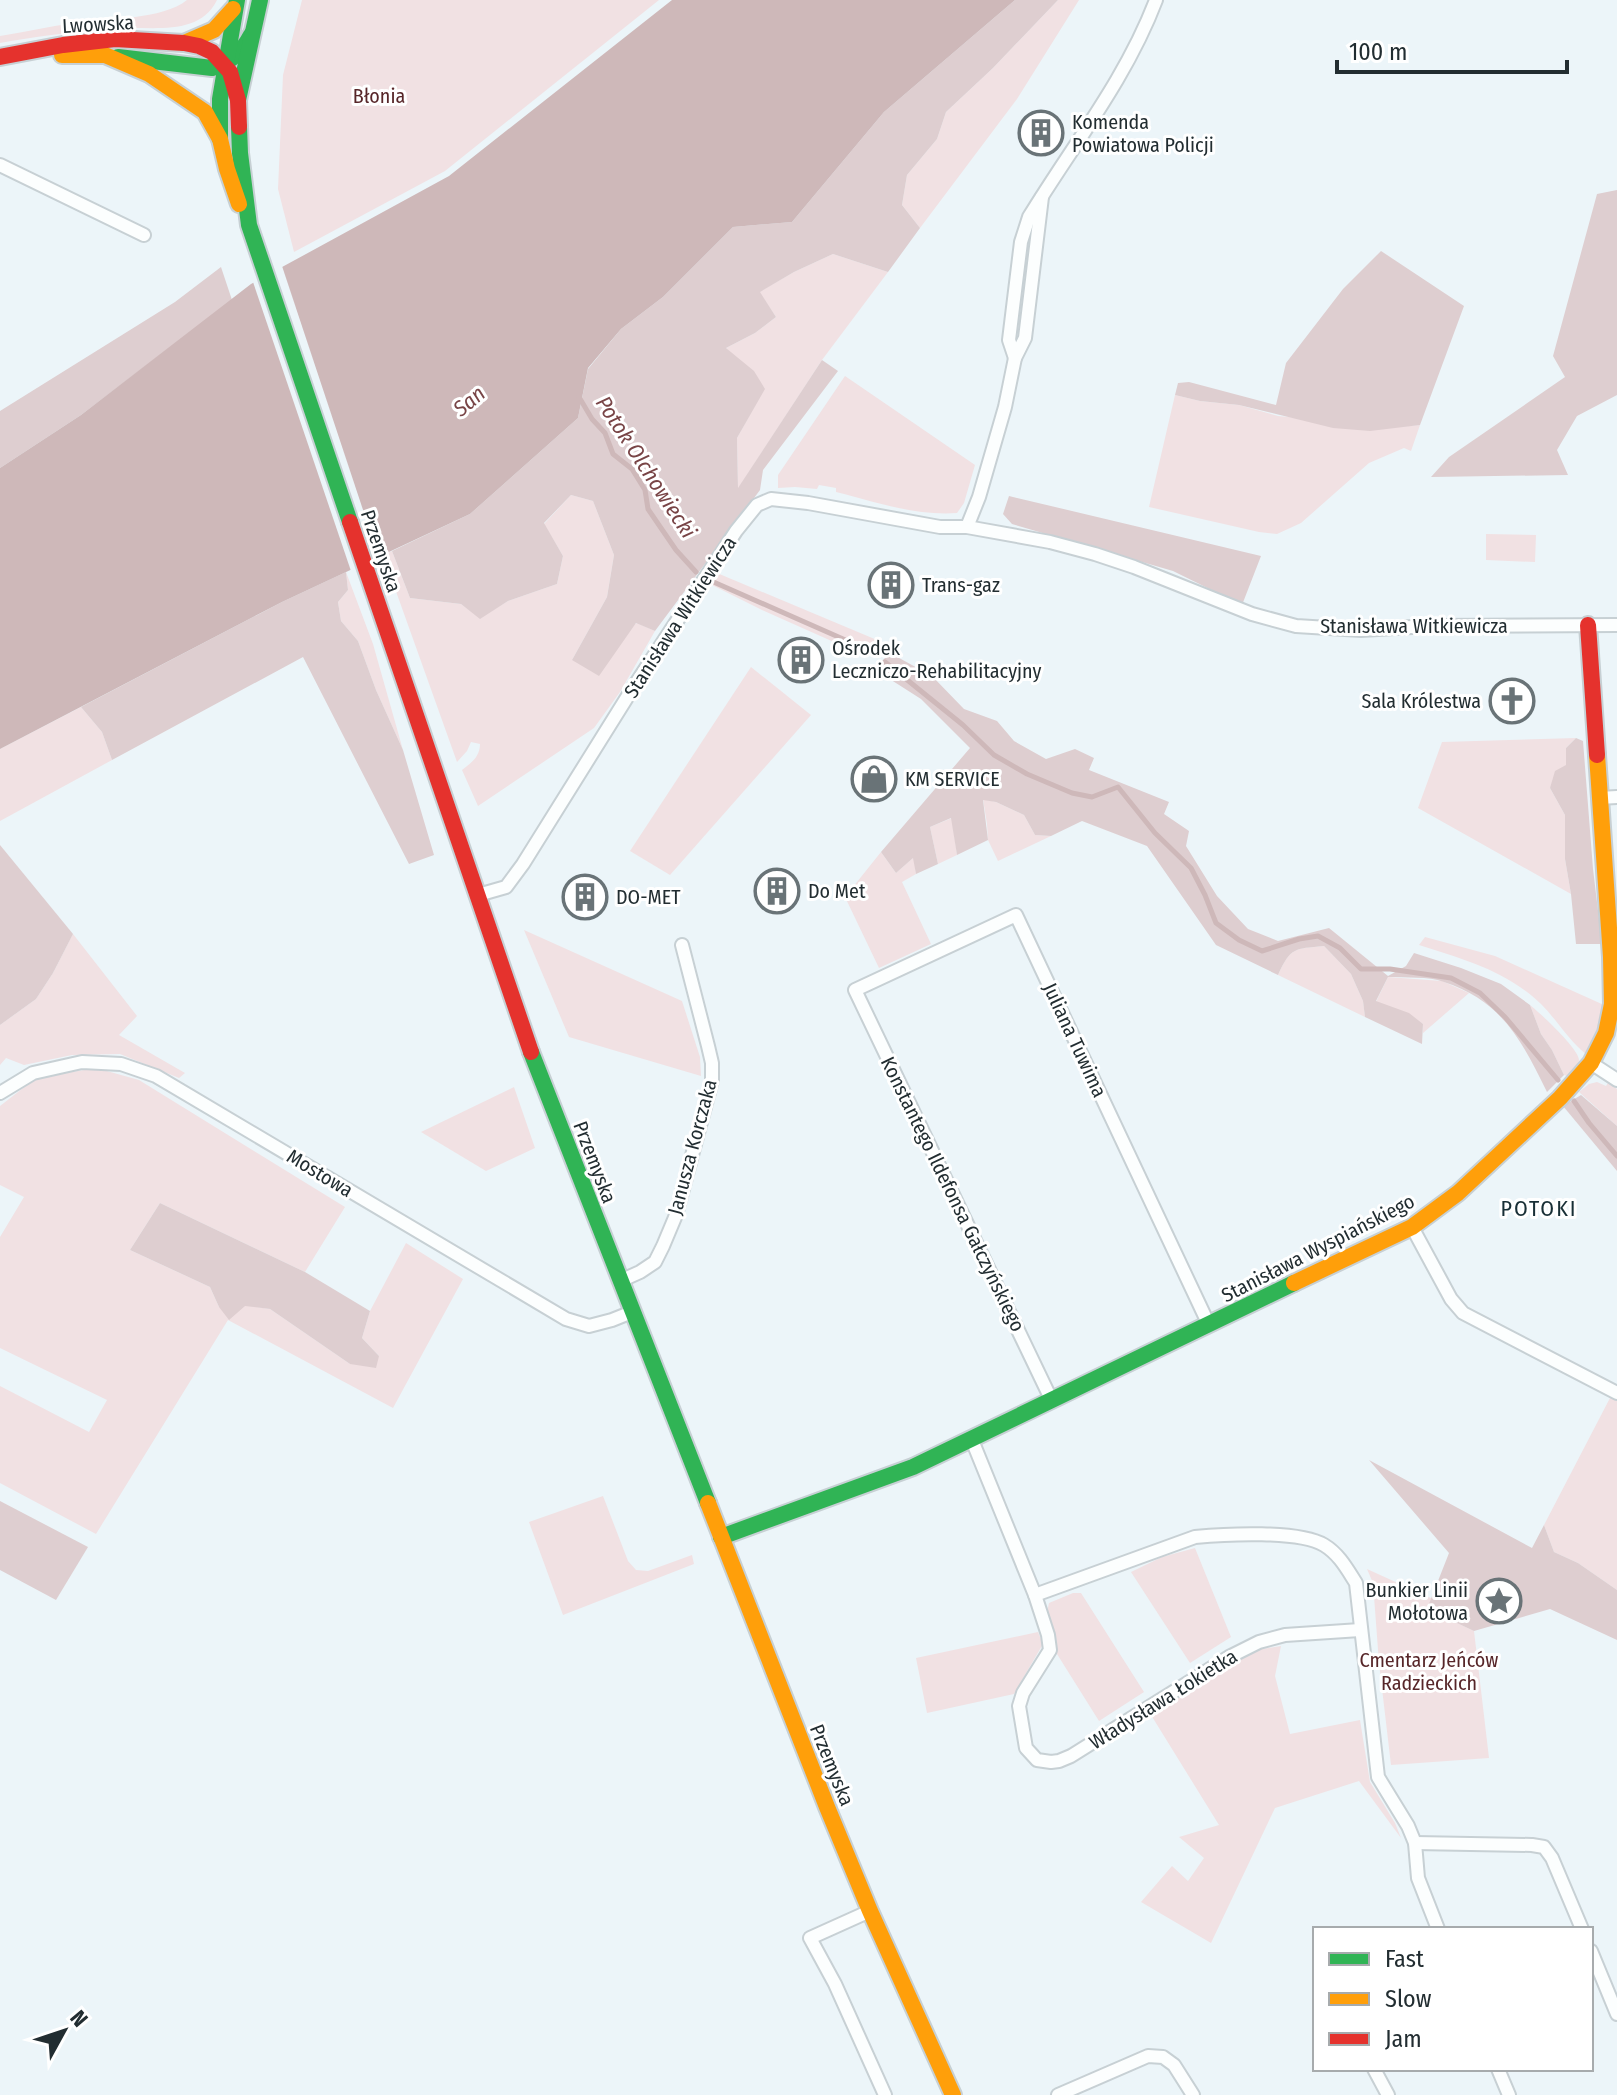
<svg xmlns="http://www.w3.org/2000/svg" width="1617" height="2095" viewBox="0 0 1617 2095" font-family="'Fira Sans Condensed',sans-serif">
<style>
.green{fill:#f1e1e3}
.forest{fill:#deced0}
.water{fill:#ceb8b9}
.pier{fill:#ecf5f9}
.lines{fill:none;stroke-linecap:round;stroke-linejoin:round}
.stream{stroke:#ceb8b9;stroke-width:5}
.street-casing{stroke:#c7d0d4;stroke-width:16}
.fast-casing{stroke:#c7d0d4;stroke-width:20}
.slow-casing{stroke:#c7d0d4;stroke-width:20}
.jam-casing{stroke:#c7d0d4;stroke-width:20}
.street{stroke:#fcfefe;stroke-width:12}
.fast{stroke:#30b455;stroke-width:16}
.slow{stroke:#ff9f0a;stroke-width:16}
.jam{stroke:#e5322d;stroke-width:16}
.labels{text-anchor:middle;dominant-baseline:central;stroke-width:6;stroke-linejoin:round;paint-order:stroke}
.street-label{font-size:20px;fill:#222d31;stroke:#fff}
.park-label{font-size:20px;fill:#572629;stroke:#fff}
.poi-label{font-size:20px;fill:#222d31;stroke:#fff;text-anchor:start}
.water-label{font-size:22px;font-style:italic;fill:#784446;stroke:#fff}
.neighbourhood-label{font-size:22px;letter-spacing:2px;fill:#182f36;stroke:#fff}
</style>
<rect width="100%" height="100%" fill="#ecf5f9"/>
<g class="green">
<path d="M187 0H217C200 35 157 27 124 28V32C83 29 40 36 0 43V36C25 32 50 26 75 23 106 18 163 20 187 0Z"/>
<path d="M302 0H659L445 171 294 252 278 189 283 75Z"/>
<path d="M1058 0H1079L1017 99 920 228 902 205 907 175 937 139 946 112 993 68Z"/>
<path d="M833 254 888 272 822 360 738 489 737 438 764 389 726 348 755 333 776 317 759 292 794 272Z"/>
<path d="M845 376 975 465 964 503 957 513C915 516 876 502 836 492V488L819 485 817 489 795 487 778 488V475Z"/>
<path d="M1175 395 1200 401 1239 405 1278 416 1396 427 1420 425 1411 451 1404 448 1369 463 1301 523 1277 534 1259 532 1149 507Z"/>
<path d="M571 495 593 501 614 555 607 597 572 660 637 623 655 631 620 692 594 728 478 806 462 770C471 763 480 757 480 744L471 742 467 751 457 762 383 555 392 551 410 598 461 604 480 618 508 601 557 584 563 556 544 524Z"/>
<path d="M1486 534 1536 535 1535 562 1486 560Z"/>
<path d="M346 572 373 644 403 750 376 690 358 641 341 621 338 602 348 590Z"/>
<path d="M717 573 877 640 863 655 762 610 712 585Z"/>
<path d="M751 667 811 715 670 875 630 851Z"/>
<path d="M81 707 102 732 112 760 0 821V749Z"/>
<path d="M1576 738 1566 748V765L1550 788 1565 815V859L1571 894 1418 808 1442 742Z"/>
<path d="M983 799 996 802 1024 815 1035 835 1051 836 998 861 988 840 987 824Z"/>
<path d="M952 818 957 855 938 864 930 827Z"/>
<path d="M881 852 896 873 914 857 916 874 902 882 931 944 879 968 845 897Z"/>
<path d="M524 930 682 1001 700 1057 701 1076 569 1037Z"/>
<path d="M73 934 137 1016 119 1035 185 1073 179 1078 120 1054 72 1055 24 1065 6 1058 0 1065V1025L36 999 53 973Z"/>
<path d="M1425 937 1495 956 1604 1005 1600 1022 1587 1055C1569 1041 1557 1020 1541 1004 1507 971 1463 959 1419 945Z"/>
<path d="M1324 946 1351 974 1363 1001 1365 1017 1278 975C1291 947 1294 949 1324 946Z"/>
<path d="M1388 977 1442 981 1469 993 1423 1033V1024L1376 1002Z"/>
<path d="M1530 1005C1540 1013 1579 1049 1579 1060 1579 1067 1571 1072 1567 1076L1564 1075 1552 1050 1541 1034Z"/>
<path d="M96 1068 139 1080 345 1207 305 1272 160 1203 130 1250 210 1287 219 1307 245 1305 270 1309 350 1364 379 1356 362 1338 370 1311 406 1243 463 1279 393 1408 228 1320 96 1534 0 1483V1386L89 1432 107 1400 0 1348V1237L24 1197 0 1185V1106L36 1078Z"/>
<path d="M1597 1082 1606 1086 1608 1083 1617 1089V1126L1579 1092 1589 1084Z"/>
<path d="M514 1087 535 1148 486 1171 421 1132Z"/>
<path d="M1610 1398 1617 1401V1590L1578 1563 1554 1552 1544 1525Z"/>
<path d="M603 1496 628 1561 636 1570 648 1571 692 1555 694 1564 563 1615 529 1522Z"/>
<path d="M1195 1548 1231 1637 1190 1663 1131 1572 1162 1557Z"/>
<path d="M1367 1569 1433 1599 1428 1609 1474 1631 1489 1758 1391 1765 1379 1663 1373 1583Z"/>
<path d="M1073 1593H1081L1144 1692 1099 1721 1057 1654 1056 1637 1047 1612 1049 1603Z"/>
<path d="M1038 1632 1043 1644 1014 1694 927 1713 916 1658Z"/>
<path d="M1281 1646 1275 1676 1290 1734 1360 1720 1370 1782 1395 1823 1401 1838 1359 1781 1275 1808 1211 1943 1141 1902 1172 1866 1188 1881 1204 1858 1179 1837 1219 1825 1151 1715 1255 1650Z"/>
</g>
<g class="forest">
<path d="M1015 0H1058L993 68 946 112 937 139 907 175 902 205 920 228 888 272 833 254 794 272 760 292 776 317 755 333 726 348 754 371 765 389 737 438 738 488 822 360 838 371 763 470 760 490 655 631 636 623 599 676 572 660 607 597 614 555 593 501 571 495 544 523 563 556 557 584 508 601 480 619 461 604 410 598 392 551 470 514 578 418 588 369 621 329 663 297 733 227 792 222 884 112Z"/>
<path d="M1617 190V395L1577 416 1557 450 1568 475 1431 477 1449 457 1565 377 1553 356 1597 194Z"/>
<path d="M1381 251 1464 306 1420 425 1370 431 1333 428 1239 405 1200 401 1175 395 1178 383 1189 382 1276 405 1286 363 1343 289Z"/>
<path d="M221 267 232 300 81 415 0 468V411L175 302Z"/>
<path d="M1009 496 1261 556 1242 605 1173 571 1012 524 1003 514Z"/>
<path d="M346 572 348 590 338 602 341 621 358 641 376 690 403 750 434 855 409 864 303 657 112 760 102 732 81 707 282 602Z"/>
<path d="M890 653 932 676 964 709 997 721 1014 741 1046 759 1075 749 1094 758 1089 770 1169 802 1164 814 1189 831 1186 846 1217 896 1248 929 1278 941 1329 928 1388 976 1406 966 1414 953 1461 968 1501 984 1530 1005 1541 1034 1552 1050 1564 1075 1547 1092C1522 1041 1502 1001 1444 982 1428 976 1406 978 1388 977L1376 1001 1409 1013 1423 1024 1422 1044 1365 1017 1363 1001 1351 974 1324 946C1294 949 1291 947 1278 975L1216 945 1147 846 1082 821 1051 836 1035 835 1024 815 996 802 983 800 988 840 957 855 951 818 930 827 938 864 916 874 913 858 896 873 881 852 970 748 921 699 874 669Z"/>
<path d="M1576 738 1583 741 1593 869 1602 944H1576L1571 894 1565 859V815L1550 788 1555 771 1566 765V748Z"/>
<path d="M0 845 73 934 53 973 36 999 0 1025Z"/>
<path d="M1581 1095 1617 1126V1171L1563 1106Z"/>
<path d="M160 1203 305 1272 370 1311 362 1338 379 1356 376 1368 350 1364 270 1309 245 1306 229 1320 219 1307 210 1287 130 1250Z"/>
<path d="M1369 1460 1532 1548 1544 1525 1554 1552 1578 1563 1617 1590V1640L1550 1609 1474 1631 1427 1609 1449 1553Z"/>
<path d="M0 1501 88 1547 56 1600 0 1570Z"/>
</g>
<path class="water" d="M672 0H1015L884 112 792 222 733 227 663 297 621 329 588 368 578 418 470 514 282 602 0 749V468L81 415 251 284 449 176Z"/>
<path class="pier" d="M281 263 380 561 352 574 252 279Z"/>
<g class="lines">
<g class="stream">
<path d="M579 397 592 419 605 433 613 454 632 469 645 490 648 509 676 550 696 572"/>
<path d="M709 580 868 650"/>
<path d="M885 662 963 725 994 755 1027 774 1072 793 1092 797 1118 787 1155 833 1191 868 1205 895 1216 923 1239 940 1262 951 1299 939 1318 936 1340 948 1361 969H1390L1451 978 1480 993 1505 1017 1558 1080"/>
<path d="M1574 1101 1589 1123 1617 1156"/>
</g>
<g class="street-casing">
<g id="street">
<path d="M0 165 144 235"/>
<path d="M1015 358 1009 340 1021 242 1029 217C1073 145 1126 79 1156 0"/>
<path d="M967 527 979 497 1005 407 1015 358 1025 338 1042 197"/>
<path d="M1599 798 1617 797"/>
<path d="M478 895 506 887 523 864 631 691 736 531 757 505 771 499 808 503 940 527H967L1050 542 1095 554 1134 567 1252 614 1296 626 1361 630 1429 626 1617 625"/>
<path d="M1591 1063 1617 1080"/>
<path d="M0 1093 33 1073 82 1062 121 1064 156 1076 566 1319 589 1326 612 1320 632 1312"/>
<path d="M1412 1227 1451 1299 1463 1313 1617 1393"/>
<path d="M620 1281 640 1272 655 1262 663 1246 676 1215 712 1081V1063L708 1046 682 945"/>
<path d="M1051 1399 855 990 1016 915 1209 1325"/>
<path d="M972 1440 1035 1595 1048 1635 1050 1650 1023 1693 1019 1706 1026 1748 1037 1760 1051 1762 1059 1761 1071 1756 1229 1657 1259 1642 1285 1635 1360 1630"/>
<path d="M1035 1595 1195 1537C1226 1534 1299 1530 1324 1545 1339 1554 1347 1569 1356 1583L1378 1777 1408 1826 1415 1843 1418 1878 1438 1929"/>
<path d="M1415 1843 1532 1845 1544 1847 1552 1858 1582 1929"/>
<path d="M870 1911 810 1938 835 1984 885 2095"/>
<path d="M1591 1951 1617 2014"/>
<path d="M1374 2069 1388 2095"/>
<path d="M1498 2069 1509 2095"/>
<path d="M1058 2095 1148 2056 1163 2057 1174 2065 1193 2095"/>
</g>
</g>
<g class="fast-casing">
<g id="fast">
<path d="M118 57 212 68C231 62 242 52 251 35"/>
<path d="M238 100 260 0"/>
<path d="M239 127 240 153 249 225 350 522"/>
<path d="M220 139V99L237 0"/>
<path d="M531 1052 708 1503"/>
<path d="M721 1537 913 1467 1294 1283"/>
</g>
</g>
<g class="slow-casing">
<g id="slow">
<path d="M184 43 214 30 233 9"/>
<path d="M62 55H105L149 74 205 112 220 139 227 169 239 204"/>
<path d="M1294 1283 1412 1227 1458 1193 1560 1098 1591 1063 1606 1033 1612 1004 1611 957 1597 755"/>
<path d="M708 1503 827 1807 870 1911 953 2095"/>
</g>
</g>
<g class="jam-casing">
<g id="jam">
<path d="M0 57 63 45 115 39 184 43 199 46 212 52 230 72 238 100 239 127"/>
<path d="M350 522 531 1052"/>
<path d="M1588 625 1597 755"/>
</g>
</g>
<use href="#street" class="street"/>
<use href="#fast" class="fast"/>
<use href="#slow" class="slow"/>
<use href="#jam" class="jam"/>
</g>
<defs>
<g id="building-ring" transform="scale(2.3)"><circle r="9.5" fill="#fff" stroke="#697377" stroke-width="1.5"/><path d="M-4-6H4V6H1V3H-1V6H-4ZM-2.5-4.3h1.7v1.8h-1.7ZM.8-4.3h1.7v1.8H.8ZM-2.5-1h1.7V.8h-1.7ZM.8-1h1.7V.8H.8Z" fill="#697377"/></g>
<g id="church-ring" transform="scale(2.3)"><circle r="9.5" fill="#fff" stroke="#697377" stroke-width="1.5"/><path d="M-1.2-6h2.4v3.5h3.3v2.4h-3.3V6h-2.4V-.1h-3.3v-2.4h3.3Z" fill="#697377"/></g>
<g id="shop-ring" transform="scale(2.3)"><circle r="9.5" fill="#fff" stroke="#697377" stroke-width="1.5"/><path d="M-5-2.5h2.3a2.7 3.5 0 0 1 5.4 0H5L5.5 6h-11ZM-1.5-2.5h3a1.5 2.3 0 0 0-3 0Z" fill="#697377"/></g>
<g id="sight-ring" transform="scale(2.3)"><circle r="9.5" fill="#fff" stroke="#697377" stroke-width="1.5"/><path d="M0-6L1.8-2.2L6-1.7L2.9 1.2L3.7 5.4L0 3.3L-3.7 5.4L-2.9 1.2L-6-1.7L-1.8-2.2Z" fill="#697377"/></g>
</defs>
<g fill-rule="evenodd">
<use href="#building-ring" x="1041" y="133"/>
<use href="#building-ring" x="891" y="585"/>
<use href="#building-ring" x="801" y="660"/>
<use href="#church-ring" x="1512" y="701"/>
<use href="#shop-ring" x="874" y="779"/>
<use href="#building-ring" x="777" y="891"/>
<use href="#building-ring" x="585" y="897"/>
<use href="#sight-ring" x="1499" y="1601"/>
</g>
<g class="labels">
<g class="street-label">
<text transform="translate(98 24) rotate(-3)">Lwowska</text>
<text transform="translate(381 551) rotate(71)">Przemyska</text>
<text transform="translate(680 617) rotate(-57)">Stanisława Witkiewicza</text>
<text x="1414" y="626">Stanisława Witkiewicza</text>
<text transform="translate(1075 1040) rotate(65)">Juliana Tuwima</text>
<text transform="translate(692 1147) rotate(-75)">Janusza Korczaka</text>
<text transform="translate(595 1162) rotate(69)">Przemyska</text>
<text transform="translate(320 1173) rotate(31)">Mostowa</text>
<text transform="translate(953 1194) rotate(64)">Konstantego Ildefonsa Gałczyńskiego</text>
<text transform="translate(1318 1248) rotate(-27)">Stanisława Wyspiańskiego</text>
<text transform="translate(1163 1699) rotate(-32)">Władysława Łokietka</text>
<text transform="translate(832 1765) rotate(68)">Przemyska</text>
</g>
<g class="park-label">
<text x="379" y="96">Błonia</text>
<text x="1429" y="1660">Cmentarz Jeńców<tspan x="1429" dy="23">Radzieckich</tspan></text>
</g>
<g class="poi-label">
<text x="1072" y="122">Komenda<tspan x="1072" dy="23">Powiatowa Policji</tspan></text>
<text x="922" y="585">Trans-gaz</text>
<text x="832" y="648">Ośrodek<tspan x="832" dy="23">Leczniczo-Rehabilitacyjny</tspan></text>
<text x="1481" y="701" text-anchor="end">Sala Królestwa</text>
<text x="905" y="779">KM SERVICE</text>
<text x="808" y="891">Do Met</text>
<text x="616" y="897">DO-MET</text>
<text x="1468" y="1590" text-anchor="end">Bunkier Linii<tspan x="1468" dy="23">Mołotowa</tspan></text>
</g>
<g class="water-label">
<text transform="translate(469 401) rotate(-40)">San</text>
<text transform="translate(646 467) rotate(57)">Potok Olchowiecki</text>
</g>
<g class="neighbourhood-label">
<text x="1539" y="1208">POTOKI</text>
</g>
</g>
<rect x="1313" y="1927" width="280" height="144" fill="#ffffff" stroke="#a7abad" stroke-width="2"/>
<rect x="1329" y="1953" width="40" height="12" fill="#30b455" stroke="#a7abad" stroke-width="2"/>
<text x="1385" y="1967" font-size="24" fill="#222d31">Fast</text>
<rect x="1329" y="1993" width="40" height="12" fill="#ff9f0a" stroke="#a7abad" stroke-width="2"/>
<text x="1385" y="2007" font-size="24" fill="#222d31">Slow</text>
<rect x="1329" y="2033" width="40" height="12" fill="#e5322d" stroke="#a7abad" stroke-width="2"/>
<text x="1385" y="2047" font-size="24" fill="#222d31">Jam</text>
<g transform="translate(64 2031) rotate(50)" stroke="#ffffff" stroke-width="6" paint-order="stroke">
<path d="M0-6L14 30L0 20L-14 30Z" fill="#222d31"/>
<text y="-12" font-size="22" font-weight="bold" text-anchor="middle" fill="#222d31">N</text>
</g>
<path d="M1337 60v12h230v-12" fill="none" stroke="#222d31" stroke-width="4"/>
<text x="1349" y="60" font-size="24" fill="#222d31" stroke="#ffffff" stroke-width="6" paint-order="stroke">100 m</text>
</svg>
